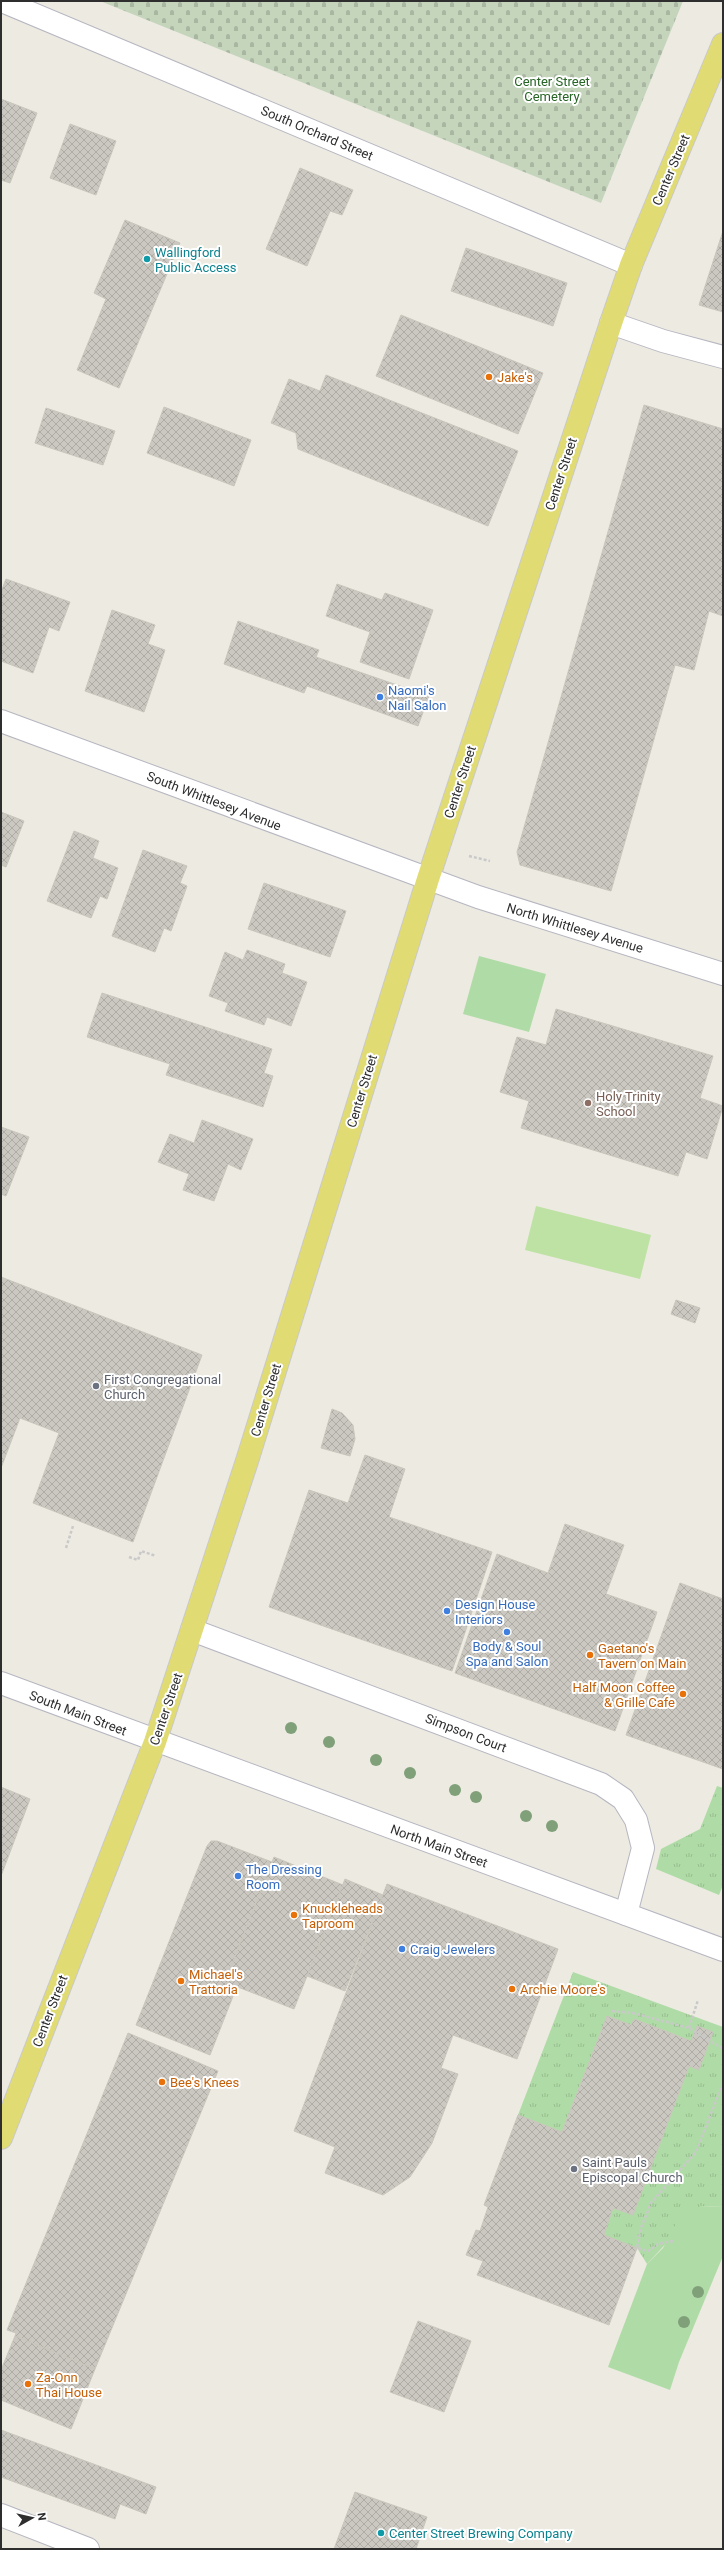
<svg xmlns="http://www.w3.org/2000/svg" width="724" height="2550" viewBox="0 0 724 2550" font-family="Roboto,sans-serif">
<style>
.grass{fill:url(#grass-tufts)}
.cemetery{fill:url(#cemetery-stones)}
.park{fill:#afdca6}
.pitch{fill:#bde2a3}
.building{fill:url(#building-cross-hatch);stroke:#c9c6bc}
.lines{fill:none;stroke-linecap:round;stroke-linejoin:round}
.minor-casing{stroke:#b6b6c0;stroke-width:24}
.major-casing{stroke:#c9c9c9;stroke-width:24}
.path{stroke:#c9c9c9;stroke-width:2.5;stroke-dasharray:3 2;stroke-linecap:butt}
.minor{stroke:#fff;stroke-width:22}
.major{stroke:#e1db73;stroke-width:22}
.tree{fill:#80a07a}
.culture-dot{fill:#0f9aa8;stroke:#fff;stroke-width:1.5}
.food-dot{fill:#e8710a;stroke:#fff;stroke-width:1.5}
.shop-dot{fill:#3f7fe0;stroke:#fff;stroke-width:1.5}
.education-dot{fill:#8d6e63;stroke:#fff;stroke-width:1.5}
.worship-dot{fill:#6b7280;stroke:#fff;stroke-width:1.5}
.labels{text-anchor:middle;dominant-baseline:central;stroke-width:4;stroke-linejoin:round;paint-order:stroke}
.park-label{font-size:13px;fill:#276425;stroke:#fff}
.street-label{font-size:13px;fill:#2e2e2e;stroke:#fff}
.culture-label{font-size:13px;fill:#0d838f;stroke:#fff;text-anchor:start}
.food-label{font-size:13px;fill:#c56008;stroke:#fff;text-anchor:start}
.shop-label{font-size:13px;fill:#366cbe;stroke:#fff;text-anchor:start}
.education-label{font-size:13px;fill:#785e54;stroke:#fff;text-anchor:start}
.worship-label{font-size:13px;fill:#5b616d;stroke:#fff;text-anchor:start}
</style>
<defs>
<pattern id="grass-tufts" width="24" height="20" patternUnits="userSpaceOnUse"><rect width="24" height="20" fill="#afdca6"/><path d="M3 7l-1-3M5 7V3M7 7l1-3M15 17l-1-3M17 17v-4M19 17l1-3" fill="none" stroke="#97bd8f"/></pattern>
<pattern id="cemetery-stones" width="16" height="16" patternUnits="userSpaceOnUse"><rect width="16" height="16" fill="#c4d5bc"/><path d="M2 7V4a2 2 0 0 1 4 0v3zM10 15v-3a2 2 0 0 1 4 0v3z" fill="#a9b7a2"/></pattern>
<pattern id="building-cross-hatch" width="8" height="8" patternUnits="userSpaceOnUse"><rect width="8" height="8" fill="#cac8c0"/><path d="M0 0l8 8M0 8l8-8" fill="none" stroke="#aeaca5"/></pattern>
</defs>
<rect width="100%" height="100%" fill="#edeae2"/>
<g class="grass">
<path d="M717 1786 723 1788V1885L719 1895 656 1869 661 1849 700 1829Z"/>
<path d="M573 1972 723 2027V2207L701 2206 647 2264 637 2248 604 2235 613 2208 633 2215 689 2066 699 2070 713 2032 691 2041 634 2019 631 2025 607 2016 562 2132 518 2115Z"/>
</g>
<path class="cemetery" d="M100 1H683L601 203Z"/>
<g class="park">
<path d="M479 956 546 974 529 1032 463 1014Z"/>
<path d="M701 2206 723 2207V2256L679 2362 670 2390 608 2367 647 2264 663 2248 681 2214Z"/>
</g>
<path class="pitch" d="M536 1206 651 1235 640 1279 525 1250Z"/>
<g class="building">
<path d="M1 99 37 113 10 183 1 180Z"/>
<path d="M70 124 116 141 96 195 50 178Z"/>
<path d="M300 168 353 190 342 215 330 211 307 266 266 249Z"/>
<path d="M125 220 180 243 119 388 77 370 106 299 94 293Z"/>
<path d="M723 231V312L699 305Z"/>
<path d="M466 248 567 283 553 326 451 291Z"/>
<path d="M401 315 543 373 518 434 376 376Z"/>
<path d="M326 375 518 451 488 526 298 449 296 433 271 423 289 379 320 391Z"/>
<path d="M644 405 723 429V616L709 611 694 670 675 665 611 891 520 865 517 852Z"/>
<path d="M164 407 251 440 234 486 147 453Z"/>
<path d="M46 408 115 431 103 465 35 443Z"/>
<path d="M6 579 70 602 59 631 49 627 33 673 1 661V592Z"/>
<path d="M337 584 382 600 385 593 433 610 409 679 360 662 370 632 326 616Z"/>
<path d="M112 610 155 625 148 644 165 650 144 712 85 691Z"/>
<path d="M238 621 319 650 316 657 429 696 418 726 307 686 304 693 224 664Z"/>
<path d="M1 812 24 821 6 867 1 865Z"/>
<path d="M74 831 99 841 93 858 118 868 107 899 100 896 91 918 47 901Z"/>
<path d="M143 850 187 866 180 883 187 886 171 931 164 928 155 952 112 936Z"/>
<path d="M264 883 346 911 330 957 248 929Z"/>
<path d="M247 950 285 964 282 973 307 982 291 1026 267 1017 264 1025 225 1011 228 1003 209 996 225 952 243 960Z"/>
<path d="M102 993 272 1049 264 1073 273 1076 263 1107 166 1075 170 1064 87 1037Z"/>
<path d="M556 1009 713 1056 700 1098 723 1106 707 1159 686 1152 678 1176 521 1128 529 1101 500 1092 517 1037 546 1045Z"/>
<path d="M202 1120 253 1139 241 1170 228 1164 214 1201 183 1190 189 1174 158 1162 170 1134 194 1143Z"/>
<path d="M1 1127 29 1137 6 1196 1 1194Z"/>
<path d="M1 1277 202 1355 133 1542 33 1503 59 1433 20 1418 1 1468Z"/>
<path d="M676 1300 700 1308 695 1323 671 1314Z"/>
<path d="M332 1409 342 1413 353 1425 355 1439 350 1456 321 1448Z"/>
<path d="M365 1455 405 1469 389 1517 492 1552 452 1671 269 1607 309 1490 348 1503Z"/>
<path d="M565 1524 624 1545 606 1594 657 1612 615 1731 455 1673 497 1554 548 1573Z"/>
<path d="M680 1583 723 1599V1769L626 1735Z"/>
<path d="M1 1787 30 1799 1 1876Z"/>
<path d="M211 1841H217L272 1862 225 1982 237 1986 210 2055 136 2025 207 1846Z"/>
<path d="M274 1857 343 1885 294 2009 225 1982Z"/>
<path d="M345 1879 383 1895 345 1991 307 1976Z"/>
<path d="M387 1884 558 1949 517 2059 453 2035 441 2068 458 2074 432 2143 410 2177 383 2195 325 2173 335 2147 294 2131Z"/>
<path d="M607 2016 631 2025 634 2019 691 2041 697 2026 713 2032 699 2070 689 2066 633 2215 613 2208 604 2235 637 2248 609 2325 477 2275 483 2261 466 2255 476 2230 480 2231 488 2207 484 2205 518 2115 562 2132Z"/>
<path d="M128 2033 218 2071 95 2369 15 2336 16 2333 7 2330Z"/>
<path d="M418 2321 471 2341 444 2412 390 2392Z"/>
<path d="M15 2336 95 2369 71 2429 1 2400V2370Z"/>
<path d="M1 2430 156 2487 146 2514 120 2504 115 2519 1 2477Z"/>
<path d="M355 2492 427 2517 416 2549H334Z"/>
</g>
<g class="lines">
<g class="minor-casing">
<g id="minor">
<path d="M2 1 631 265"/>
<path d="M611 323 663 341 723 357"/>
<path d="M1 721 478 897 723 974"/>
<path d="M192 1630 601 1784 623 1799 636 1820 643 1848 626 1914"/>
<path d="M1 1683 723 1950"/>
<path d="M1 2515 88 2549"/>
</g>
</g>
<g class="major-casing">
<path id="major" d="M1 2138 155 1742 247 1461 428 879 611 323 631 265 723 44"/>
</g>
<g class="path">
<path d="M469 856 490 861"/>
<path d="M66 1548 73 1526"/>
<path d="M129 1557 138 1560 141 1551 156 1556"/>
<path d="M612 2011 633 2013 689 2028 723 2049"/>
<path d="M689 2028 698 2000"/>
<path d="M673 2241 658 2244 648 2251 637 2248 641 2228 651 2203 696 2152 723 2083"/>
</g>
<use href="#minor" class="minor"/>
<use href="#major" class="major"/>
</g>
<g class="tree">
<circle cx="291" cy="1728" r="6"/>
<circle cx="329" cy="1742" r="6"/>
<circle cx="376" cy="1760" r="6"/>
<circle cx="410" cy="1773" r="6"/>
<circle cx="455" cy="1790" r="6"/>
<circle cx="476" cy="1797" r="6"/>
<circle cx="526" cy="1816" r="6"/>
<circle cx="552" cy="1826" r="6"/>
<circle cx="698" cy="2292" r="6"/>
<circle cx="684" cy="2322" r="6"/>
</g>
<g class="culture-dot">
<circle cx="147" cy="259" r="4"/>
<circle cx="381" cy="2533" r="4"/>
</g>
<g class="food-dot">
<circle cx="489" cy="377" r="4"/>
<circle cx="590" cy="1655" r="4"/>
<circle cx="683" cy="1694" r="4"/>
<circle cx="294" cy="1915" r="4"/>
<circle cx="181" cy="1981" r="4"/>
<circle cx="512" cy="1989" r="4"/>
<circle cx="162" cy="2082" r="4"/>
<circle cx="28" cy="2384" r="4"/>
</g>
<g class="shop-dot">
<circle cx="380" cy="697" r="4"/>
<circle cx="447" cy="1611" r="4"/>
<circle cx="507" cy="1632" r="4"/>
<circle cx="238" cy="1876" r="4"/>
<circle cx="402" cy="1949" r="4"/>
</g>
<circle class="education-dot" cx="588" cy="1103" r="4"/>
<g class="worship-dot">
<circle cx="96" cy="1386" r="4"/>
<circle cx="574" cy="2169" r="4"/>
</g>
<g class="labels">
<g class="park-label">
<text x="552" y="81">Center Street<tspan x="552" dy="15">Cemetery</tspan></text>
</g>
<g class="street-label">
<text transform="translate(317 133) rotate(23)">South Orchard Street</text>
<text transform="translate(671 170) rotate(-67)">Center Street</text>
<text transform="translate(561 474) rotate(-72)">Center Street</text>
<text transform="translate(460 782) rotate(-72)">Center Street</text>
<text transform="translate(214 801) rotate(21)">South Whittlesey Avenue</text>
<text transform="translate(575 928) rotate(17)">North Whittlesey Avenue</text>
<text transform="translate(362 1091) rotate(-73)">Center Street</text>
<text transform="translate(266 1400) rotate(-73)">Center Street</text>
<text transform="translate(166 1709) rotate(-71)">Center Street</text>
<text transform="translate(78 1713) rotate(21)">South Main Street</text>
<text transform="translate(466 1733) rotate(21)">Simpson Court</text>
<text transform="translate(439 1846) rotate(20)">North Main Street</text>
<text transform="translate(50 2011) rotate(-69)">Center Street</text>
</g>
<g class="culture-label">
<text x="155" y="252">Wallingford<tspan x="155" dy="15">Public Access</tspan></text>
<text x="389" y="2533">Center Street Brewing Company</text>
</g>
<g class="food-label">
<text x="497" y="377">Jake's</text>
<text x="598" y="1648">Gaetano's<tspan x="598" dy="15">Tavern on Main</tspan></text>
<text x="675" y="1687" text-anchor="end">Half Moon Coffee<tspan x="675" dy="15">&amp; Grille Cafe</tspan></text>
<text x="302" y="1908">Knuckleheads<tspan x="302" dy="15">Taproom</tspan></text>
<text x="189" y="1974">Michael's<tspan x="189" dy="15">Trattoria</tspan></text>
<text x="520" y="1989">Archie Moore's</text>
<text x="170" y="2082">Bee's Knees</text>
<text x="36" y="2377">Za-Onn<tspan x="36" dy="15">Thai House</tspan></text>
</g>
<g class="shop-label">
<text x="388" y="690">Naomi's<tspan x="388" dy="15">Nail Salon</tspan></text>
<text x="455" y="1604">Design House<tspan x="455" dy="15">Interiors</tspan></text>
<text x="507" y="1646" text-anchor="middle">Body &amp; Soul<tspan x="507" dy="15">Spa and Salon</tspan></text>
<text x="246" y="1869">The Dressing<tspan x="246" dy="15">Room</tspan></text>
<text x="410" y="1949">Craig Jewelers</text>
</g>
<g class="education-label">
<text x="596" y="1096">Holy Trinity<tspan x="596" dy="15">School</tspan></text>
</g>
<g class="worship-label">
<text x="104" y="1379">First Congregational<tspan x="104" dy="15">Church</tspan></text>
<text x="582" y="2162">Saint Pauls<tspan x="582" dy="15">Episcopal Church</tspan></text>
</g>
</g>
<rect width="724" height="2550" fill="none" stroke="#2e2e2e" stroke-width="4"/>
<g transform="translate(32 2518) rotate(82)" stroke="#ffffff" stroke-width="3" paint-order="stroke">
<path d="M0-3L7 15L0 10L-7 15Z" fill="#2e2e2e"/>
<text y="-6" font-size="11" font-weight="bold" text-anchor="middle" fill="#2e2e2e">N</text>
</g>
</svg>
